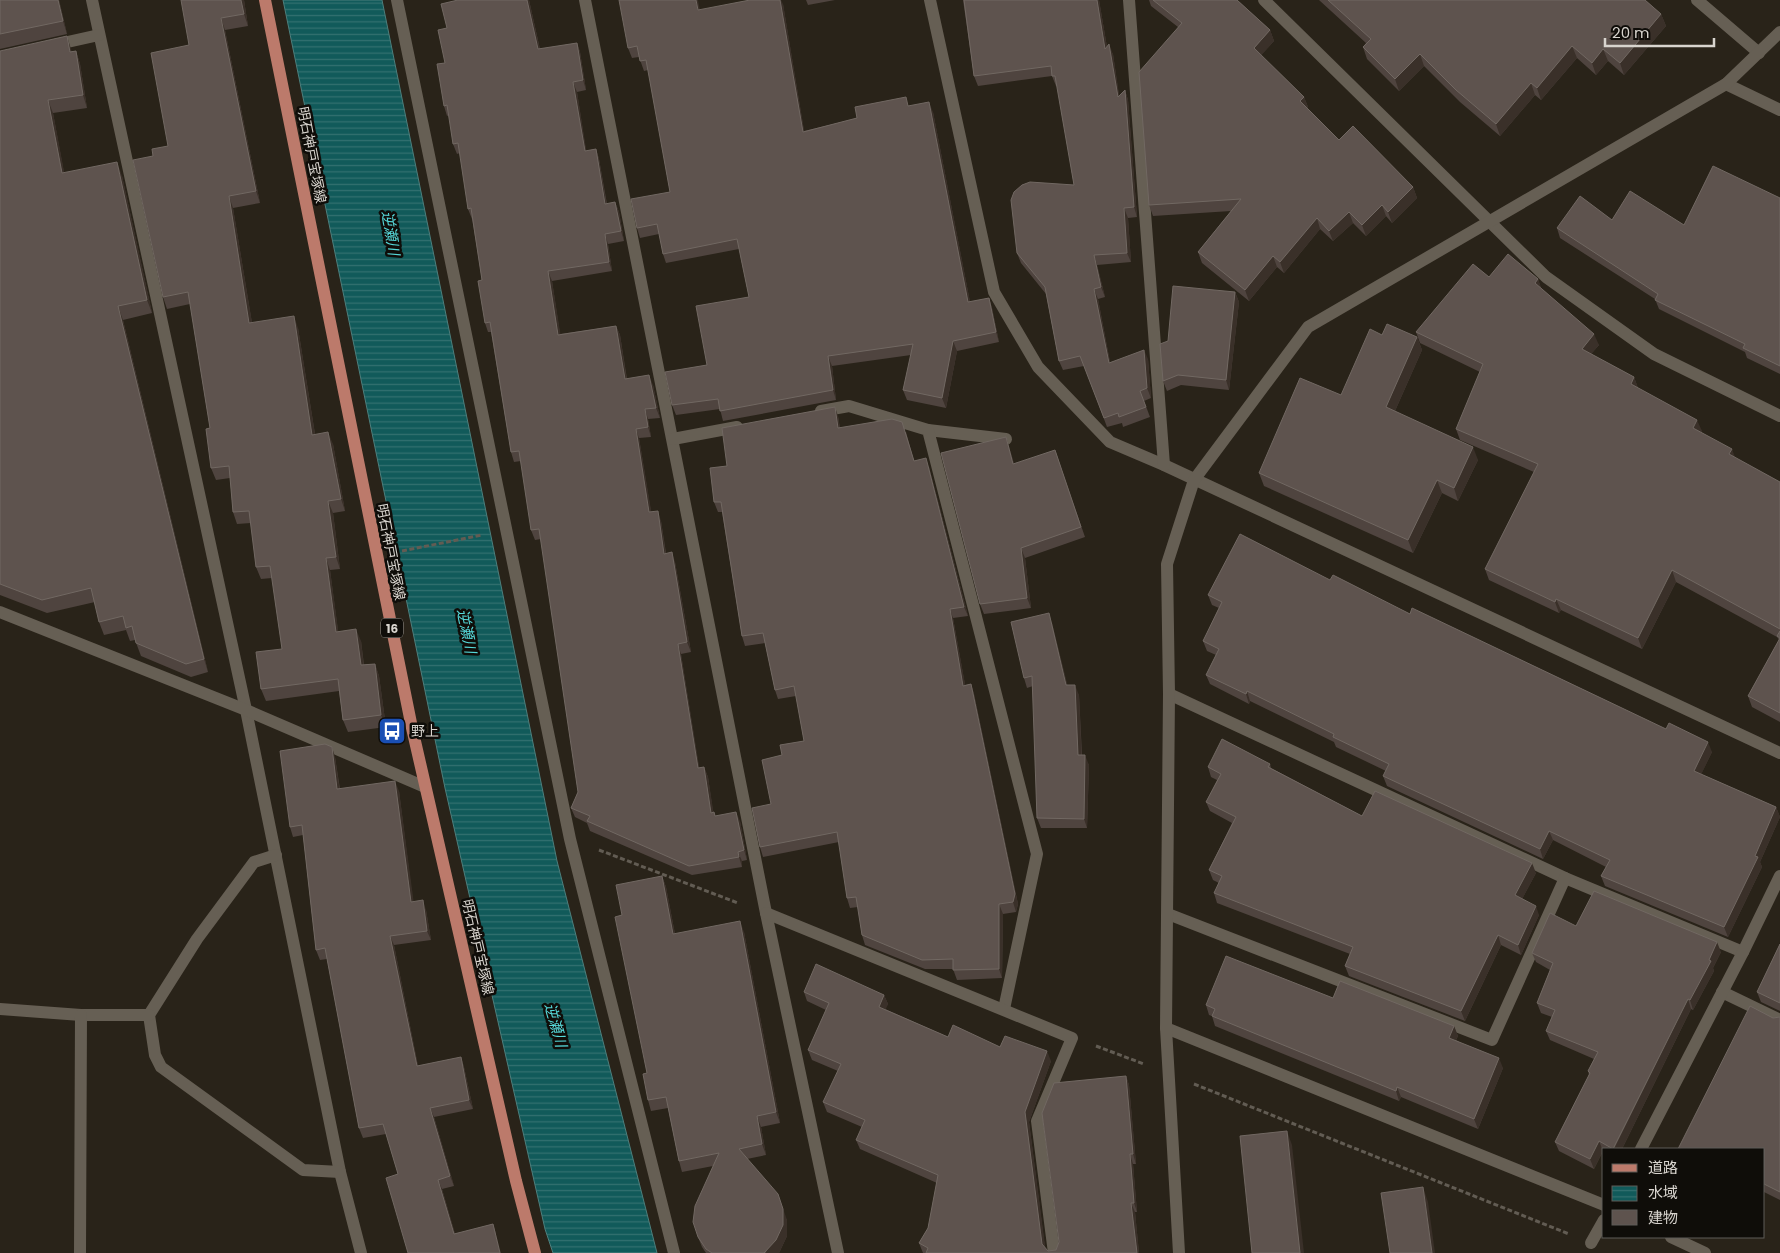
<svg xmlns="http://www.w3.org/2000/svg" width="1780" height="1253" viewBox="0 0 1780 1253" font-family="Poppins,'Noto Sans JP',sans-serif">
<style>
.water{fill:url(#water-rules);stroke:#4d7f7d}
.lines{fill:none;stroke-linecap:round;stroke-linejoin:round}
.path{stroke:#625c53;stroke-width:3;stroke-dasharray:5 2.5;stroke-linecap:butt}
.lane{stroke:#665f54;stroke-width:12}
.street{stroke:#665f54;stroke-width:12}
.primary{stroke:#bc7a6b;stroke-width:12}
.wall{fill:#4f443f}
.shaded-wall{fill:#3a3029}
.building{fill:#5e534e;stroke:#716862}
.labels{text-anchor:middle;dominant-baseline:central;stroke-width:5;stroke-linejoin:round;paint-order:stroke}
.shield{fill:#0f0d09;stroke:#9c9893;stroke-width:1}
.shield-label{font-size:12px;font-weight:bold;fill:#d8d4ce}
.street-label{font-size:14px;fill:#d8d4ce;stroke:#0f0d09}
.poi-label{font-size:14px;fill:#d8d4ce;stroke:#0f0d09;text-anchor:start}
.water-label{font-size:15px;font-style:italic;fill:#56d8d9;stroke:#0f0d09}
</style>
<defs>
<pattern id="water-rules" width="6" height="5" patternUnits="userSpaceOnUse" patternTransform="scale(1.25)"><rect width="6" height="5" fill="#115a5a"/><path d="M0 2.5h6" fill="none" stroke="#337170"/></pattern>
</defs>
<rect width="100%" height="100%" fill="#292319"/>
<path class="water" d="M283 0H382L557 861 657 1253H553L545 1229 445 788Z"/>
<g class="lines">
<g class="path">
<path d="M402 551 482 535"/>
<path d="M599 850 738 903"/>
<path d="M1096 1046 1144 1064"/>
<path d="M1194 1084 1569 1234"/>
</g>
<path class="lane" d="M928 430 1006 439"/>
<g class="street">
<path d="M92 0 246 710 340 1172 361 1253"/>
<path d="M397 0 570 839 674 1253"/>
<path d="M585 0 766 913 838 1253"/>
<path d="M930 0 994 292 1038 367 1110 442 1164 465 1780 753"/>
<path d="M1129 0 1164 465"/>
<path d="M1264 0 1546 277 1654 354 1780 416"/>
<path d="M1697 0 1759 53"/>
<path d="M54 45 99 35"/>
<path d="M1726 84 1780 110"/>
<path d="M821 411 849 406 928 430 1037 854 1004 1009"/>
<path d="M673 439 737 427"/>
<path d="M0 612 246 710 425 787"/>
<path d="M1169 694 1565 878 1743 952"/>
<path d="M276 855 254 862 197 939 149 1015 155 1055 161 1067 303 1170 340 1172"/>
<path d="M766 913 1072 1038 1037 1121 1054 1253"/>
<path d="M1168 914 1492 1040 1565 878"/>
<path d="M1722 992 1780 1020"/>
<path d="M0 1009 81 1015H149"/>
<path d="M1166 1028 1604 1205"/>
<path d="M1641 1149 1743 952 1780 876"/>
<path d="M1671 1237 1705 1253"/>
<path d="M1591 1243 1604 1220"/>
<path d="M80 1253 81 1015"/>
<path d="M1179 1253 1166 1028 1169 694 1167 564 1194 480 1308 327 1726 84 1780 32"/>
</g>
<path class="primary" d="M265 0 412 728 516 1181 535 1253"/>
</g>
<g class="wall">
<path d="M0 0H59L67 34 0 49Z"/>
<path d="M244 0 248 26 225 30 260 203 233 208 252 323 298 328 315 434 333 444 345 511 333 513 340 569 330 570 338 631 361 641 364 665 375 664 379 676 386 727 348 732 343 720 339 691 266 701 261 689 282 649 272 578 261 579 256 567 251 523 237 524 233 512 230 478 216 480 211 468 210 428 190 304 167 309 163 297 153 156 168 146 189 45Z"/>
<path d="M458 0H529L540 49 577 43 580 52 586 90 577 92 586 151 596 149 599 159 607 204 615 202 619 212 624 241 608 244 612 271 552 281 560 334 616 326 620 335 627 379 653 385 660 418 648 419 651 437 639 438 651 512 661 521 666 553 675 562 691 652 681 654 699 768 704 767 708 777 713 812H714L715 816 740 821 747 860 742 861V867L692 875 590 831 587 823 575 817 571 808 578 792 541 539 535 540 531 530 521 461 514 462 511 452 491 332H488L485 323 482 280 472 218V219L468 209 460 153 457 154 453 144 449 115 447 116 444 106 447 28Z"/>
<path d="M806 0H835L808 5Z"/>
<path d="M963 0H1099L1107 47 1113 54 1119 96 1125 90 1128 100 1137 217 1128 218 1131 262 1097 265 1105 297 1098 299 1110 362 1148 359 1151 398 1144 401 1150 417 1123 427 1122 423 1107 427 1084 366 1063 370 1059 361 1046 294 1021 263 1017 253 1074 185 1057 86H1056L1052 76 978 86 974 76Z"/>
<path d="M1149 0H1237L1270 30 1274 41 1261 55 1304 97 1308 107 1307 108 1339 140 1413 187 1417 198 1392 223 1386 216 1366 236 1353 223 1333 241 1320 229 1284 273 1277 267 1249 301 1202 263 1198 252 1231 211 1153 216 1149 205 1178 27 1151 6Z"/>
<path d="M1319 0H1645L1661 14 1666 26 1624 75 1608 61 1596 75 1577 58 1541 100 1535 95 1500 136 1460 102 1424 66 1399 91 1367 59 1363 47 1366 43Z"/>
<path d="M783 4 804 131 909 106 933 112 970 302 989 298 992 308 999 342 957 351 946 408 907 400 903 390 911 355 832 366 836 400 723 421 720 409 676 415 672 405 707 365 749 297 739 249 666 263 663 254 659 234 640 238 637 228 670 192 648 70 644 71 639 57 632 58 628 48 700 10Z"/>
<path d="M0 51H76L80 64 87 108 53 113 64 173 122 176 152 313 123 320 208 672 191 677 141 656 135 640 130 641 126 630 104 635 99 622 95 602 47 613 0 595Z"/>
<path d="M1780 198V374L1747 358 1745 352 1659 309 1655 299 1560 238 1557 228 1612 220 1684 225Z"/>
<path d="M1538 279 1541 288 1599 345 1591 354 1634 377 1638 388 1702 431 1701 432 1735 458 1780 482V722L1752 707 1748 696 1779 640 1777 637 1676 582 1642 649 1561 610 1559 613 1489 580 1485 569 1534 472 1460 440 1456 429 1480 372 1420 343 1416 332Z"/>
<path d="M1235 292 1239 302 1229 390 1181 385 1167 391 1163 381 1168 341Z"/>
<path d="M1382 335 1417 337 1422 350 1395 411 1478 460 1458 501 1442 493 1413 553 1264 486 1259 473 1341 395Z"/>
<path d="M838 416 840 428 906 432 914 461 929 467 968 616 953 618 965 685 971 684 974 694 1018 904 1016 912 1003 914 1002 978 957 980 953 969H925L865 945 862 935 858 907 850 908 847 898 839 842 763 857 760 847 771 804 782 755 804 741 796 696 778 699 775 690 765 643 745 646 742 636 722 512H718L714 502 727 466Z"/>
<path d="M1006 437 1014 464 1055 450 1085 537 1025 558 1031 608 984 614 980 604Z"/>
<path d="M1330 580 1410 614 1712 752 1701 774 1776 807 1780 817 1760 862 1762 867 1728 937 1605 886 1601 876 1606 867 1553 840 1543 859 1387 786 1383 776 1386 771 1336 747 1334 742 1250 701 1249 704 1210 684 1206 675 1216 655 1207 651 1203 641 1219 608 1212 605 1208 595Z"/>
<path d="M1052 623 1067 685 1079 695 1082 755 1089 765 1087 828H1041L1037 818 1033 686 1027 688 1024 678Z"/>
<path d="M335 757 340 789 399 791 413 902 426 910 431 940 394 945 418 1066 461 1057 464 1067 473 1109 434 1117 454 1186 442 1189 455 1234 493 1224 496 1234 408 1253 398 1174 386 1134 363 1138 359 1128 327 959 320 960 316 950 303 835 293 837 290 827Z"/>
<path d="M1270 764 1271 768 1362 816 1536 873 1522 899 1539 915 1521 955 1501 945 1465 1021 1349 976 1345 966 1350 954 1217 903 1214 893 1219 883 1213 880 1209 870 1232 823 1210 811 1206 802 1217 780 1211 777 1208 767Z"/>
<path d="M662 876 666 887 675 934 744 932 780 1123 761 1127 766 1155 747 1159 787 1220V1236L780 1251 779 1253H706L702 1247 698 1237 713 1166 682 1172 679 1161 668 1108 651 1111 648 1100 647 1073 622 915Z"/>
<path d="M1576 926 1721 952 1713 968 1714 971 1693 1010 1691 1009 1622 1149H1604V1151H1603L1594 1169 1559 1151 1555 1142 1589 1075 1588 1071 1594 1059 1550 1040 1546 1031 1552 1017 1541 1013 1537 1003 1550 970 1536 962 1532 953Z"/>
<path d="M1780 944V1011L1761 1002 1757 992Z"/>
<path d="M804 992 884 995 888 1004 885 1009 948 1037 1000 1047 1051 1061 1029 1122 1045 1248 1048 1251 1056 1250 1126 1076 1129 1085 1136 1164H1133L1137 1212H1135L1139 1253H923L919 1243 928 1228 937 1183 860 1149 856 1140 862 1127 827 1112 823 1102 838 1071 812 1060 808 1050 826 1010 807 1001Z"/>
<path d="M1206 1005 1454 1026 1458 1036 1456 1040 1503 1068 1478 1129 1401 1097 1399 1101 1215 1026 1212 1016 1209 1015Z"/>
<path d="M1780 1017V1200L1764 1192V1149L1773 1018Z"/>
</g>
<g class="shaded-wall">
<path d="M58 0H59L67 34 63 21Z"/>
<path d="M241 0H244L248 26 244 14Z"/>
<path d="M527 0H529L542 59 538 49Z"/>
<path d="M696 0H698L702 20 698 10Z"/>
<path d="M780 0H781L783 4 806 142 803 132Z"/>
<path d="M1097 0H1099L1109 59 1105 49Z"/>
<path d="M1661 14 1666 26 1624 75 1620 63Z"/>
<path d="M221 18 225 30 260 203 256 191Z"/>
<path d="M1270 30 1274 41 1258 59 1254 48Z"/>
<path d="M67 36 71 49 75 65 70 52Z"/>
<path d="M577 43 580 52 586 90 583 80Z"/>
<path d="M1109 44 1113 54 1121 107 1118 97Z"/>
<path d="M1572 46 1577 58 1541 100 1537 88Z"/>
<path d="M1603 49 1608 61 1596 75 1592 63Z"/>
<path d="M76 51 80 64 87 108 83 95Z"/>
<path d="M1420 54 1424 66 1399 91 1395 79Z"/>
<path d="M573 82 577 92 588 161 585 151Z"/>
<path d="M1531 83 1535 95 1500 136 1496 124Z"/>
<path d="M1125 90 1128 100 1137 217 1134 207Z"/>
<path d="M1304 97 1308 107 1304 112 1300 101Z"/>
<path d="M48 100 53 113 67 187 62 173Z"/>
<path d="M929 102 933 112 972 312 968 302Z"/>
<path d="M596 149 599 159 608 214 605 204Z"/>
<path d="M117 162 122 176 152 313 147 300Z"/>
<path d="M1413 187 1417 198 1392 223 1388 212Z"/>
<path d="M229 196 233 208 254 335 249 323Z"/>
<path d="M615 202 619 212 624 241 621 231Z"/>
<path d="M1382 205 1386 216 1366 236 1362 225Z"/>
<path d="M1124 208 1128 218 1131 262 1127 253Z"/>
<path d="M1349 212 1353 223 1333 241 1329 231Z"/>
<path d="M1317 218 1320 229 1284 273 1280 262Z"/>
<path d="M605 234 608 244 612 271 609 262Z"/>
<path d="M1094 255 1097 265 1105 297 1101 287Z"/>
<path d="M1273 256 1277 267 1249 301 1245 290Z"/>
<path d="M548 271 552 281 562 344 558 335Z"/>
<path d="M1538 279 1542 291 1535 283Z"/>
<path d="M1094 289 1098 299 1112 373 1109 363Z"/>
<path d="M1235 292 1239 302 1229 390 1226 380Z"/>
<path d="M989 298 992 308 999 342 996 332Z"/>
<path d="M118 306 123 320 208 672 204 659Z"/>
<path d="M294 316 298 328 317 447 312 435Z"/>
<path d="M616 326 620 335 628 389 625 379Z"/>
<path d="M1594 334 1599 345 1586 360 1582 349Z"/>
<path d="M1417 337 1422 350 1391 420 1386 407Z"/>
<path d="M953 341 957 351 946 408 942 398Z"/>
<path d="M1144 350 1148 359 1151 398 1147 388Z"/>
<path d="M828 356 832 366 836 400 833 390Z"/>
<path d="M649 375 653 385 660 418 656 408Z"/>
<path d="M1634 377 1638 388 1631 384Z"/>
<path d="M835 407 838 416 841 438 838 428Z"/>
<path d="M645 409 648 419 651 437 648 427Z"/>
<path d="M1697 420 1702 431 1697 439 1693 428Z"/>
<path d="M636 429 639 438 653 522 649 512Z"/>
<path d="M328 432 333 444 345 511 341 499Z"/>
<path d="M1006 437 1009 446 1017 474 1013 464Z"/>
<path d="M1473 447 1478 460 1458 501 1454 488Z"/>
<path d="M1732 449 1736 460 1729 454Z"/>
<path d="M926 458 929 467 968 616 964 607Z"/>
<path d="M1437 480 1442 493 1413 553 1408 540Z"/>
<path d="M328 501 333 513 340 569 336 557Z"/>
<path d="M658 511 661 521 667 563 664 554Z"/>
<path d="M1021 548 1025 558 1031 608 1027 598Z"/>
<path d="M672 552 675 562 691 652 687 642Z"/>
<path d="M326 558 330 570 340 644 336 632Z"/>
<path d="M1672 570 1676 582 1642 649 1638 638Z"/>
<path d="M1556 599 1561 610 1559 613 1555 602Z"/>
<path d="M950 609 953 618 967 695 963 686Z"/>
<path d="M1049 613 1052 623 1070 695 1066 685Z"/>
<path d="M356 629 361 641 365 677 361 665Z"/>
<path d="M678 644 681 654 701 778 698 768Z"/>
<path d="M375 664 379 676 386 727 381 715Z"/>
<path d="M971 684 974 694 1018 904 1016 912 1013 902Z"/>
<path d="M1075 685 1079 695 1082 765 1078 755Z"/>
<path d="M1247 691 1250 701 1249 704 1246 694Z"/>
<path d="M1708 742 1712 752 1698 781 1694 771Z"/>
<path d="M332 747 335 757 341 799 337 789Z"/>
<path d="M1085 755 1089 765 1087 828 1084 819Z"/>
<path d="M704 767 708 777 715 822 711 813Z"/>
<path d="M395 781 399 791 415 912 411 902Z"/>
<path d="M1776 807 1780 817 1760 862 1762 867 1728 937 1724 927Z"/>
<path d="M736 812 740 821 747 860 744 850Z"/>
<path d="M1549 831 1553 840 1543 859 1540 849Z"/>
<path d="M738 852 742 861V867L739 857Z"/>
<path d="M1532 863 1536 873 1519 905 1515 895Z"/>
<path d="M662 876 666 887 677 945 673 934Z"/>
<path d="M423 900 426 910 431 940 427 931Z"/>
<path d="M999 904 1003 914 1002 978 999 969Z"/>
<path d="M1536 906 1539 915 1521 955 1518 945Z"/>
<path d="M740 921 744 932 780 1123 776 1112Z"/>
<path d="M1498 935 1501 945 1465 1021 1461 1011Z"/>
<path d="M390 936 394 945 420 1076 417 1066Z"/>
<path d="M1717 942 1721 952 1713 968 1714 971 1693 1010 1690 1000Z"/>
<path d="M884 995 888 1004 883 1016 879 1007Z"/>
<path d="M1688 999 1691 1009 1622 1149H1614Z"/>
<path d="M1454 1026 1458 1036 1452 1047 1449 1038Z"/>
<path d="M1047 1051 1051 1061 1029 1122 1046 1253 1042 1244 1025 1112Z"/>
<path d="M461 1057 464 1067 473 1109 469 1100Z"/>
<path d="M1499 1058 1503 1068 1478 1129 1474 1119Z"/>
<path d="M1126 1076 1129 1085 1136 1164 1133 1154Z"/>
<path d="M1397 1087 1401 1097 1399 1101 1396 1091Z"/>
<path d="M430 1108 434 1117 454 1186 450 1176Z"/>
<path d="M757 1116 761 1127 766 1155 762 1144Z"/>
<path d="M1287 1131 1292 1145 1304 1253H1300Z"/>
<path d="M1599 1141 1603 1151 1594 1169 1590 1159Z"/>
<path d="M1130 1154 1133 1164 1137 1212 1134 1203Z"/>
<path d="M438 1180 442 1189 458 1244 454 1234Z"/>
<path d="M1423 1187 1428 1202 1435 1253H1432Z"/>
<path d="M778 1194 787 1220V1236L780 1251 779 1253H766Z"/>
<path d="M1131 1203 1135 1212 1139 1253H1137Z"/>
<path d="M493 1224 496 1234 501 1253H500Z"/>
</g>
<g class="building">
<path d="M0 0H58L63 21 0 34Z"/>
<path d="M181 0H241L244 14 221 18 256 191 229 196 249 323 294 316 312 435 328 432 341 499 328 501 336 557 326 558 336 632 356 629 361 665 375 664 381 715 343 720 338 679 261 689 256 652 282 649 270 566 256 567 249 511 233 512 229 466 211 468 206 429 210 428 188 292 163 297 133 160 153 156 152 149 168 146 151 53 189 45Z"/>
<path d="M458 0H527L538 49 577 43 583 80 573 82 585 151 596 149 605 204 615 202 621 231 605 234 609 262 548 271 558 335 616 326 625 379 649 375 656 408 645 409 648 427 636 429 649 512 658 511 664 554 672 552 687 642 678 644 698 768 704 767 711 813 714 812 715 816 736 812 744 850 738 852 739 857 689 866 587 821 590 816 571 808 578 792 539 529 531 530 519 451 511 452 490 322 485 323 478 281 482 280 471 208 468 209 458 143 453 144 447 105 444 106 437 64 445 63 438 30 447 28 441 4Z"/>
<path d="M619 0H696L698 10 750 0H780L803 132 857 118 855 107 906 97 908 106 929 102 968 302 989 298 996 332 953 341 942 398 903 390 913 344 828 356 833 390 720 411 718 399 672 405 665 372 707 365 696 306 749 297 737 239 663 254 657 224 637 228 631 199 670 192 646 60 640 61 637 46 628 48Z"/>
<path d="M964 0H1097L1105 49 1109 44 1118 97 1125 90 1134 207 1124 208 1127 253 1094 255 1101 287 1094 289 1109 363 1144 350 1147 388 1140 391 1146 407 1119 417 1118 413 1104 418 1080 356 1059 361 1045 287 1017 253 1011 200 1014 192 1022 185 1030 182 1074 185 1055 76H1052L1051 66 974 76Z"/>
<path d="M1153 0H1237L1270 30 1254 48 1304 97 1300 101 1339 140 1353 126 1413 187 1388 212 1382 205 1362 225 1349 212 1329 231 1317 218 1280 262 1273 256 1245 290 1198 252 1241 199 1149 205 1139 72 1182 23Z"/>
<path d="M1328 0H1645L1661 14 1620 63 1603 49 1592 63 1572 46 1537 88 1531 83 1496 124 1456 90 1420 54 1395 79 1363 47 1371 39Z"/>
<path d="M67 36 70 52 76 51 83 95 48 100 62 173 117 162 147 300 118 306 204 659 186 664 136 643 132 626 126 628 123 616 99 622 91 588 42 600 0 584V51Z"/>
<path d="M1713 166 1780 198V366L1743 348 1745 344 1655 300 1658 294 1557 228 1580 196 1612 220 1630 191 1684 225Z"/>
<path d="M1508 254 1538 279 1535 283 1594 334 1582 349 1634 377 1631 384 1697 420 1693 428 1732 449 1729 454 1780 482V629L1672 570 1638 638 1556 599 1555 602 1485 569 1538 464 1456 429 1483 364 1416 332 1473 264 1489 277Z"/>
<path d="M1173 286 1235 292 1226 380 1178 375 1163 381 1160 344 1168 341Z"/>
<path d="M1387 324 1417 337 1386 407 1473 447 1454 488 1437 480 1408 540 1259 473 1300 378 1341 395 1370 329 1382 335Z"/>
<path d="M835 407 838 428 892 419 902 422 914 461 926 458 964 607 950 609 963 686 971 684 1015 894 1013 902 999 904V969L953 970V959L922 960 862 935 856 897 847 898 837 832 760 847 752 808 771 804 762 760 782 755 780 745 804 741 794 686 775 690 763 633 742 636 721 502H714L710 468 727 466 722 428Z"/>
<path d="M1006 437 1013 464 1055 450 1081 527 1021 548 1027 598 980 604 941 453Z"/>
<path d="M1240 534 1330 580 1333 575 1410 614 1412 608 1666 729 1669 723 1708 742 1694 771 1776 807 1755 856 1758 857 1724 927 1601 876 1610 860 1549 831 1540 849 1383 776 1389 764 1333 737 1334 734 1247 691 1246 694 1206 675 1219 649 1203 641 1222 602 1208 595Z"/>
<path d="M1049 613 1066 685H1075L1078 755H1085L1084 819 1037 818 1032 676 1024 678 1011 622Z"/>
<path d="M1780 631V713L1748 696 1780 638 1777 636Z"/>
<path d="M1222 739 1270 764 1268 767 1362 816 1375 791 1532 863 1515 895 1536 906 1518 945 1498 935 1461 1011 1345 966 1353 947 1214 893 1222 876 1209 870 1236 817 1206 802 1221 774 1208 767Z"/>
<path d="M325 744 332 747 337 789 395 781 411 902 423 900 427 931 390 936 417 1066 461 1057 469 1100 430 1108 450 1176 438 1180 454 1234 493 1224 500 1253H408L386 1178 398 1174 383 1124 359 1128 325 948 316 950 302 825 290 827 280 751Z"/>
<path d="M662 876 673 934 740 921 776 1112 757 1116 762 1144 739 1149 778 1194 783 1209V1225L776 1240 764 1253H712L706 1249 698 1237 693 1222 695 1206 719 1153 679 1161 666 1097 648 1100 643 1074 647 1073 615 917 622 915 616 885Z"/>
<path d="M1594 891 1717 942 1709 960 1711 961 1690 1000 1688 999 1613 1149 1599 1141 1590 1159 1555 1142 1590 1073 1588 1071 1598 1052 1546 1031 1555 1010 1537 1003 1553 963 1532 953 1550 913 1576 926Z"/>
<path d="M1780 944V1003L1757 992Z"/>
<path d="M1226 956 1333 998 1340 981 1454 1026 1449 1038 1499 1058 1474 1119 1397 1087 1396 1091 1212 1016 1215 1009 1206 1005Z"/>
<path d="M816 964 884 995 879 1007 948 1037 953 1025 1000 1047 1005 1036 1047 1051 1025 1112 1042 1244 1048 1251 1056 1250 1059 1242 1042 1113 1054 1083 1126 1076 1133 1154H1130L1134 1203H1131L1137 1253H926L928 1248 919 1243 928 1228 938 1175 856 1140 865 1120 823 1102 841 1064 808 1050 829 1003 804 992Z"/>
<path d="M1750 1006 1773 1018 1780 1017V1192L1764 1184V1149H1678Z"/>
<path d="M1287 1131 1300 1253H1252L1240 1136Z"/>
<path d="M1423 1187 1432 1253H1390L1381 1193Z"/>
</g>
<defs>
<g id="bus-square" transform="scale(1.4375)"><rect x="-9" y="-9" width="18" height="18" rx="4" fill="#1a4fb4" stroke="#0f0d09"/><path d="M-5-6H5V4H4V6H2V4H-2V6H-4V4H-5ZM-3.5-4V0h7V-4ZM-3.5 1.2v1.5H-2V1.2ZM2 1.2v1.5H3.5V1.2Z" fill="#fff"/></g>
</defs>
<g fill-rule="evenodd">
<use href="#bus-square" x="392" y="731"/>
</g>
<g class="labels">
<rect class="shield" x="381" y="618.5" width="22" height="19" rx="4"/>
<g class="shield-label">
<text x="392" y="628">16</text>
</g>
<g class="street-label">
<text transform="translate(312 155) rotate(79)">明石神戸宝塚線</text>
<text transform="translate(391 552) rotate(79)">明石神戸宝塚線</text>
<text transform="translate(478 947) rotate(77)">明石神戸宝塚線</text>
</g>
<g class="poi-label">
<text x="411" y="731">野上</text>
</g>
<g class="water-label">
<text transform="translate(391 233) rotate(81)">逆瀬川</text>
<text transform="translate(467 631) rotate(79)">逆瀬川</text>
<text transform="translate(556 1025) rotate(75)">逆瀬川</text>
</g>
</g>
<rect x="1602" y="1148" width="162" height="90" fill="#0f0d09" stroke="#5f5d58"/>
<rect x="1612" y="1164" width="25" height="8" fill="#bc7a6b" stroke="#5f5d58"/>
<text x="1648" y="1173" font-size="15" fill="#d8d4ce">道路</text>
<rect x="1612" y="1186" width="25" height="15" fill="url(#water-rules)" stroke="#5f5d58"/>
<text x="1648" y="1198" font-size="15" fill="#d8d4ce">水域</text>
<rect x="1612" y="1210" width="25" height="15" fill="#5e534e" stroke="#5f5d58"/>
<text x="1648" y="1223" font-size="15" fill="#d8d4ce">建物</text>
<path d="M1605 38v8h109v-8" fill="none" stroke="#d8d4ce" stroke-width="2.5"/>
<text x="1612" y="38" font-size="15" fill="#d8d4ce" stroke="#0f0d09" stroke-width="4" paint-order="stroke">20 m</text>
</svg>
